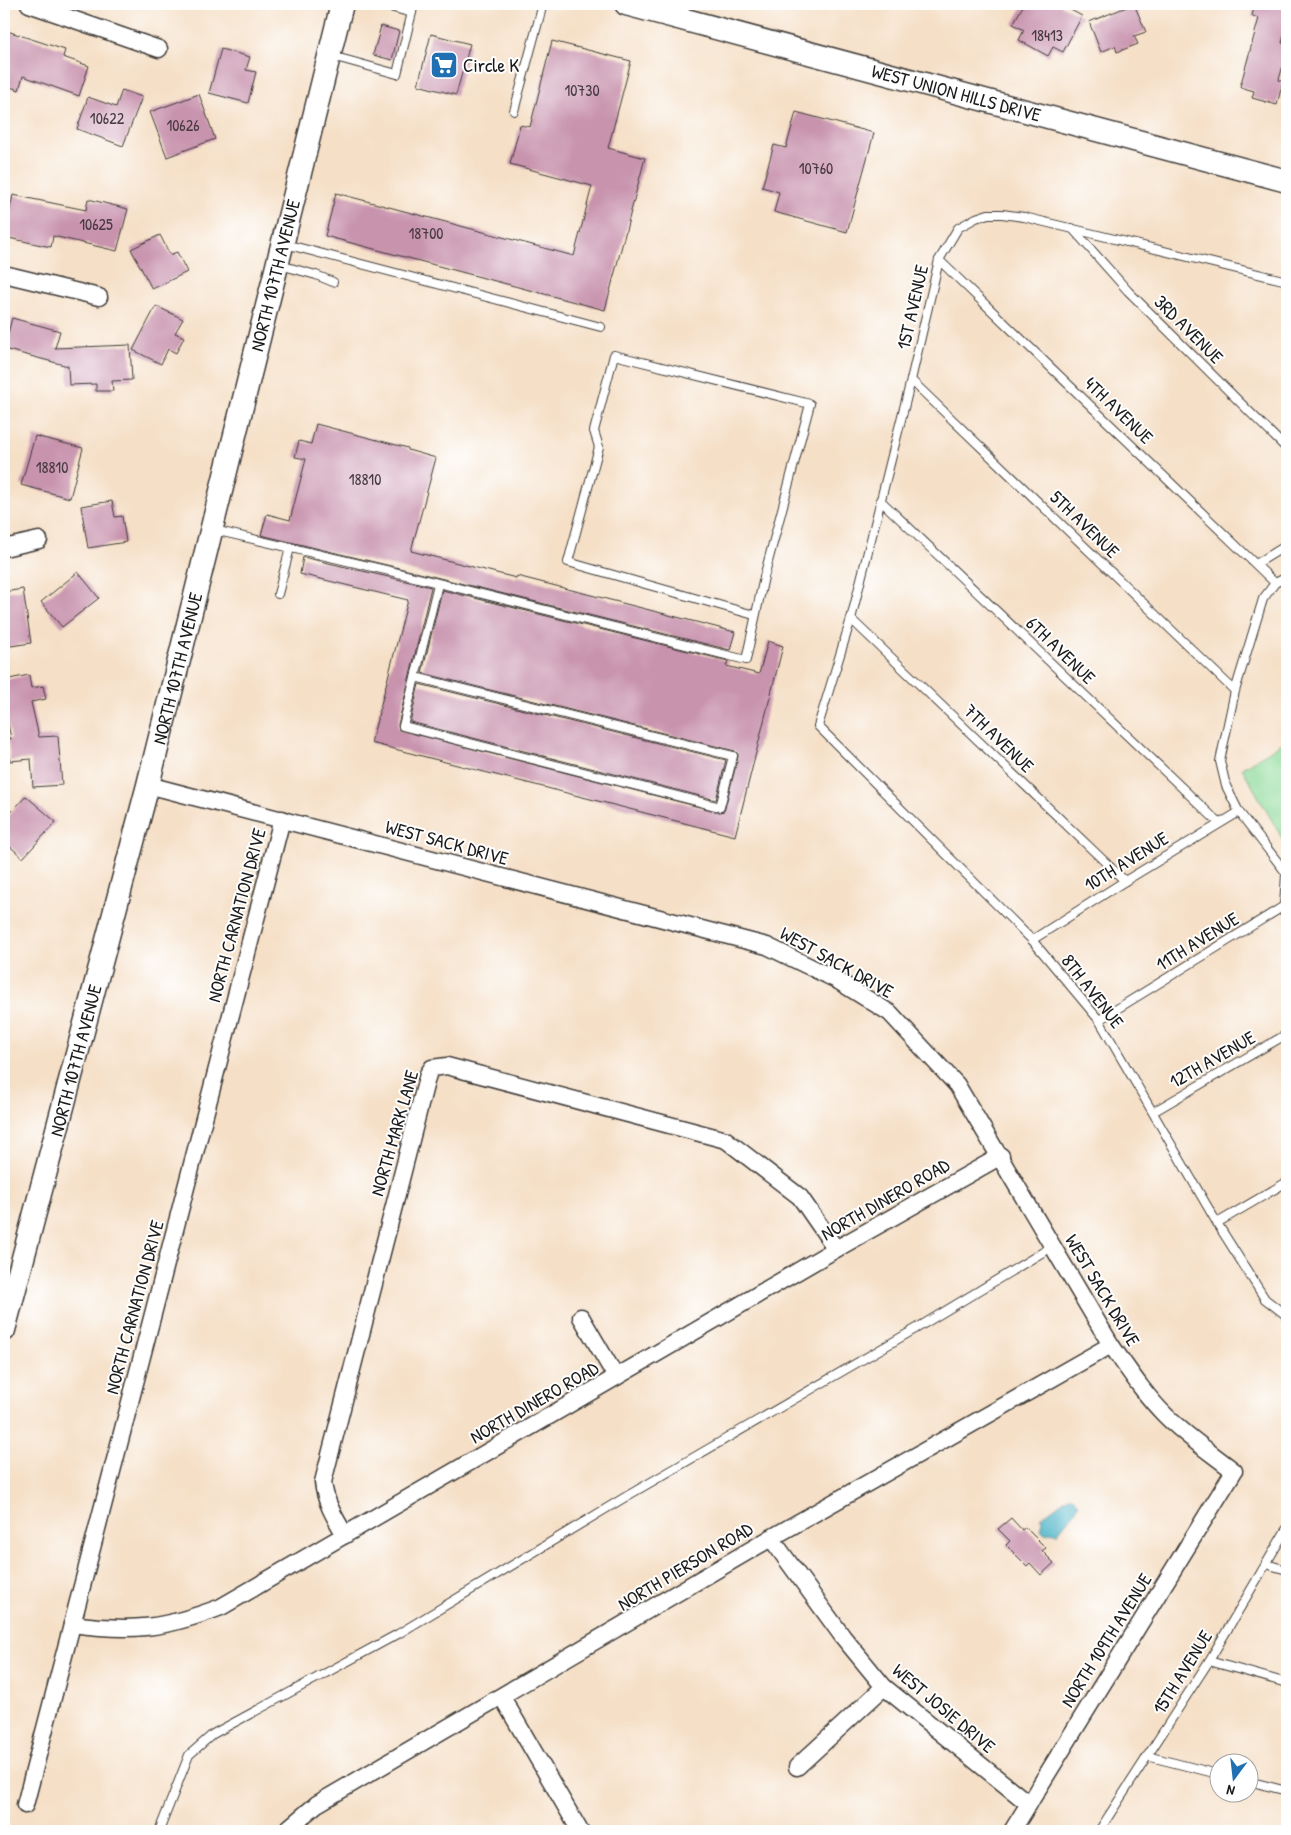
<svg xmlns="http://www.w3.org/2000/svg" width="1291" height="1835" viewBox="0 0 1291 1835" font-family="'Patrick Hand',sans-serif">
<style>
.green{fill:#8cd997;stroke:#547a5a}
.water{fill:#46b1c4;stroke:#316670}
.building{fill:#c893ad}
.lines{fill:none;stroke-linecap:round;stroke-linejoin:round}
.service-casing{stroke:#3d3936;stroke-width:10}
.minor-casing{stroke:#3d3936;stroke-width:19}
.secondary-casing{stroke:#3d3936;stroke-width:25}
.service{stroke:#fff;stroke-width:8}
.minor{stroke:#fff;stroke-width:16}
.secondary{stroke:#fff;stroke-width:22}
.labels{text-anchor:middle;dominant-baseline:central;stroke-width:4;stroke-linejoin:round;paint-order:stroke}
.number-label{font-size:16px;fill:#473a40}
.poi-label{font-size:19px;fill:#1c1c1c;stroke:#fff;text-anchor:start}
.street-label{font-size:19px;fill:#1c1c1c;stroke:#fff}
</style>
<rect width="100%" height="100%" fill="#fff"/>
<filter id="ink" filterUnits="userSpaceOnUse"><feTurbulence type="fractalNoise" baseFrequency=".02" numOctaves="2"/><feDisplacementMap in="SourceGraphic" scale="10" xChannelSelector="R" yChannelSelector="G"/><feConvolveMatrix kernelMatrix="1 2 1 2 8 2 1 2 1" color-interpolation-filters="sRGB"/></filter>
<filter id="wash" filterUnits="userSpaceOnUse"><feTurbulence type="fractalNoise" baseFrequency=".0096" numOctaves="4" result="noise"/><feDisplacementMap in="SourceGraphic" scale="20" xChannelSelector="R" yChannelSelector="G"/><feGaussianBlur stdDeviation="1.12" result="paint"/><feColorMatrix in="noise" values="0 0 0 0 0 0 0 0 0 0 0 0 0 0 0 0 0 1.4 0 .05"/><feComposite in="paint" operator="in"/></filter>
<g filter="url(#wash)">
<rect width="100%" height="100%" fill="#f5dfc6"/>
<path class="green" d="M1287 740V847L1242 768Z"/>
<path class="water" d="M1071 1495 1079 1503 1076 1508 1077 1509 1056 1535 1053 1532C1048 1535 1044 1534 1041 1529L1043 1521 1040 1518Z"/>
<g id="blocks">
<g class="building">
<path d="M1024 4H1059L1082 16 1063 52 1053 47 1048 56 1019 40 1024 30 1013 24Z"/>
<path d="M1134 4 1146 32 1134 36 1138 44 1117 52 1115 46 1101 52 1089 22Z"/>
<path d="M1255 4H1287V23L1282 43 1287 44V50L1279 80 1283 81 1277 105 1252 98 1254 91 1240 87 1259 18 1252 16Z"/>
<path d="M381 26 399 31 392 60 373 55Z"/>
<path d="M4 30 65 50 63 57 89 66 79 96 23 76 19 90 4 85Z"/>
<path d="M431 34 470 44 456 95 418 85Z"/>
<path d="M552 41 631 61 608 148 645 158 605 310 325 236 336 193 574 256 592 186 510 164 520 125 530 127Z"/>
<path d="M221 49 250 57 246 70 256 72 248 103 209 93Z"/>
<path d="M122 90 142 97 123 146 77 129 88 97 116 107Z"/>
<path d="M199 94 215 139 167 157 150 112Z"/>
<path d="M796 112 874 133 847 232 774 212 779 192 762 187 774 145 786 148Z"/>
<path d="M13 195 86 210 88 199 128 209 117 251 53 236 51 247 4 237Z"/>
<path d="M160 235 170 255 177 252 187 272 152 289 131 249Z"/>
<path d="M156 306 183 319 175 333 184 337 176 353 168 349 161 364 133 350Z"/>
<path d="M12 318 60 331 55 348 130 345 132 380 112 381 113 391H96V384L69 385 68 366 4 349Z"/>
<path d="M316 424 408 448V450L436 458 411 551 516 578 517 576 735 632 730 650 395 567 261 535 267 514 290 520 306 459 295 457 299 441 311 444Z"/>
<path d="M35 436 83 448 70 498 21 485Z"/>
<path d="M112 501 115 517 122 516 126 542 88 548 81 506Z"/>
<path d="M303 557 431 587 398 725 399 730 719 812 724 811 725 808 738 757V754L735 751 422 673 442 590 728 661 726 666 759 674 768 641 783 646 735 836 371 743 408 600 300 574Z"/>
<path d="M78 572 99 598 62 627 41 602Z"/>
<path d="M23 589 31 643 4 647V592Z"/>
<path d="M29 675 31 688 43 686 46 699 31 702 39 737 58 736 62 785 33 787 31 759 10 761 8 739H11L4 703V680Z"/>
<path d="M419 684 726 760 716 800 410 722Z"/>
<path d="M26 796 56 822 23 858 4 841V820Z"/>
<path d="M1011 1518 1022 1530 1025 1527 1046 1548 1042 1551 1054 1563 1041 1575 1030 1563 1027 1566 1006 1545 1010 1541 998 1529Z"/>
</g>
</g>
</g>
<g filter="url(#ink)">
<use href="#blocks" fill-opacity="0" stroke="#3d3936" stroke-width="1"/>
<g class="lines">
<g class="service-casing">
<g id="service">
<path d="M379 4 412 13"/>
<path d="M332 56 397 74 414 4"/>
<path d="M514 111 543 4"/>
<path d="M1072 228 1128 291 1287 449"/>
<path d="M285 244 601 327"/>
<path d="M939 260 1275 583"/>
<path d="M280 265 316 275 333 282"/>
<path d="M1287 281 1024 217 1002 214H988L976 218 958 228 939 260 911 380 851 619 818 726 1032 940 1099 1020 1217 1223 1265 1299 1287 1316"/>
<path d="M911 380 1235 691"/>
<path d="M880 500 1219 823"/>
<path d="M214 530 394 572 746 660 764 577 810 404 614 355 594 431 599 447 568 562 754 615"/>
<path d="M1256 564 1287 545"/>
<path d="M1287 577 1275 583 1263 599 1235 691 1220 761 1226 786 1239 812 1287 874"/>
<path d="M278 594 290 548"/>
<path d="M851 619 1125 881"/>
<path d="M415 677 733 756 720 807 403 726 438 584"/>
<path d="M1032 940 1125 881 1239 812"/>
<path d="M1099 1020 1284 906 1286 874"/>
<path d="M1153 1112 1287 1034"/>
<path d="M1217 1223 1287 1182"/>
<path d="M1266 1564 1287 1570"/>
<path d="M1209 1661 1287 1683"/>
<path d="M1147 1756 1218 1774"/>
<path d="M1248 1781 1287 1791"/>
<path d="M159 1831 189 1755 213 1734 398 1634 627 1496 917 1328 1053 1246"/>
<path d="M1099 1831 1209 1661 1287 1528"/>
</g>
</g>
<g class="minor-casing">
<g id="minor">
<path d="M29 4 159 49"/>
<path d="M4 274 99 297"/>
<path d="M4 548 39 540"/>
<path d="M148 785 767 946 835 979 890 1013 957 1085 1111 1345C1128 1369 1144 1394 1165 1415 1186 1436 1211 1453 1234 1471L1012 1831"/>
<path d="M581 1317 616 1377"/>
<path d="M345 1535C335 1518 325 1502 323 1482L428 1074 432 1068 447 1066 726 1140 800 1197 836 1249"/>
<path d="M771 1538 843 1637 884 1687 1029 1804"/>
<path d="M72 1624C132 1632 164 1629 221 1607L836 1249 1001 1156"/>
<path d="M502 1697 580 1831"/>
<path d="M797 1767 884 1687"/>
<path d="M25 1805 282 819"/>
<path d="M285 1831 317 1804 771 1538 1111 1345"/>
</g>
</g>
<g class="secondary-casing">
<g id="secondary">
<path id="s1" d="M626 4 1287 181"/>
<path id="s2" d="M4 1330 148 785 342 4"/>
</g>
</g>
<use href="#service" class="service"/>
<use href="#minor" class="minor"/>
<use href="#secondary" class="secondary"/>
</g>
</g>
<defs>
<g id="supermarket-square" transform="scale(1.4375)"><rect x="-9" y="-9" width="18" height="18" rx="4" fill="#1f6fb2" stroke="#fff"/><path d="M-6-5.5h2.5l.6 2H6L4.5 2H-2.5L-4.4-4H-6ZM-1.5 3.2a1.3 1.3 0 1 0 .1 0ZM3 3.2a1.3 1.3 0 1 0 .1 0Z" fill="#fff"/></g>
</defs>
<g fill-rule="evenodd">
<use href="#supermarket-square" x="444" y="65"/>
</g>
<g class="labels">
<g class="number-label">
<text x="1047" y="35">18413</text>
<text x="582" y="90">10730</text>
<text x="107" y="118">10622</text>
<text x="183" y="125">10626</text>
<text x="816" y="168">10760</text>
<text x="96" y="224">10625</text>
<text x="426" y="233">18700</text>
<text x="52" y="467">18810</text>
<text x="365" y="479">18810</text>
</g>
<g class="poi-label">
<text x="463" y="65">Circle K</text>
</g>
<g class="street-label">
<text stroke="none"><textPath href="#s1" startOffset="342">WEST UNION HILLS DRIVE</textPath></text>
<text stroke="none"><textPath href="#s2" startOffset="1089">NORTH 107TH AVENUE</textPath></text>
<text transform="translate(912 307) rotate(-77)">1ST AVENUE</text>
<text transform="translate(1189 329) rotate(45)">3RD AVENUE</text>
<text transform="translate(1119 410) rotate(44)">4TH AVENUE</text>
<text transform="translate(1085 524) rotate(44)">5TH AVENUE</text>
<text transform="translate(1061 650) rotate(44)">6TH AVENUE</text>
<text stroke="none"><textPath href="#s2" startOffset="684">NORTH 107TH AVENUE</textPath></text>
<text transform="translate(999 738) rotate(44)">7TH AVENUE</text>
<text transform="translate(447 842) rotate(15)">WEST SACK DRIVE</text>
<text transform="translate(1126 861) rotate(-32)">10TH AVENUE</text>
<text transform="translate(236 915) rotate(-75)">NORTH CARNATION DRIVE</text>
<text transform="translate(1197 941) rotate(-32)">11TH AVENUE</text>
<text transform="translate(837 962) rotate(29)">WEST SACK DRIVE</text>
<text transform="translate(1093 991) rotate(52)">8TH AVENUE</text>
<text transform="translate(1212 1059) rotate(-30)">12TH AVENUE</text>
<text stroke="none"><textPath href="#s2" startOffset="279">NORTH 107TH AVENUE</textPath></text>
<text transform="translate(394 1133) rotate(-74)">NORTH MARK LANE</text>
<text transform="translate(885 1199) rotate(-30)">NORTH DINERO ROAD</text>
<text transform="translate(1103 1290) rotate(59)">WEST SACK DRIVE</text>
<text transform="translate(134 1307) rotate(-75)">NORTH CARNATION DRIVE</text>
<text transform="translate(534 1402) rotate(-30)">NORTH DINERO ROAD</text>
<text transform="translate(685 1566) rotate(-31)">NORTH PIERSON ROAD</text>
<text transform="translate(1106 1640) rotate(-58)">NORTH 109TH AVENUE</text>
<text transform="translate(1182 1672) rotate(-58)">15TH AVENUE</text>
<text transform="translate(944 1708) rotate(40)">WEST JOSIE DRIVE</text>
</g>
</g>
<rect width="1291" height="1835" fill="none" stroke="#fff" stroke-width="20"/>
<g transform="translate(1234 1778) rotate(195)"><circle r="24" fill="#ffffff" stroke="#a4a4a4"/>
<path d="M0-4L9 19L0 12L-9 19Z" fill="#1f6fb2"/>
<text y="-8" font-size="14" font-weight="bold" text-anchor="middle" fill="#1c1c1c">N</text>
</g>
</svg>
